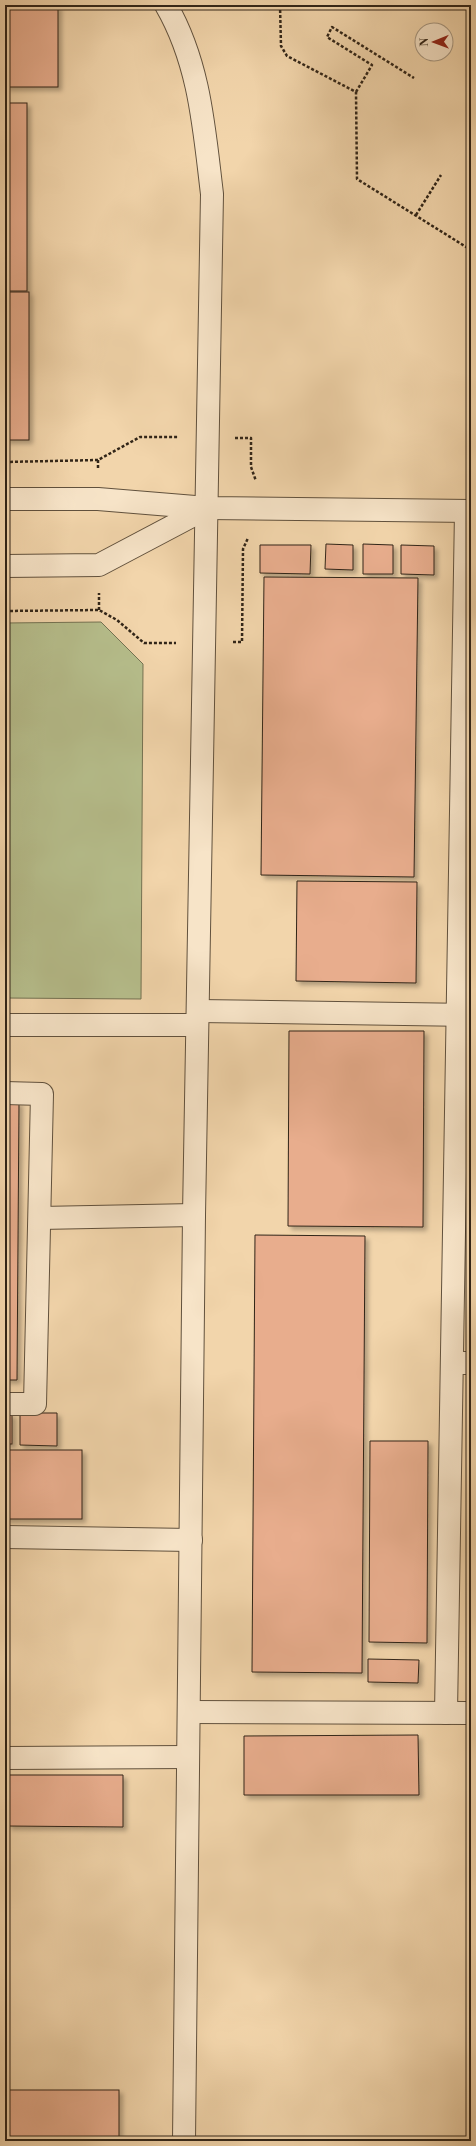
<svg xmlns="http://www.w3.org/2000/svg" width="476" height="2146" viewBox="0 0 476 2146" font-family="'Libre Bodoni',serif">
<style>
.green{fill:#b6be8c;stroke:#747252}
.building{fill:#e8ad8d;stroke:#312518;filter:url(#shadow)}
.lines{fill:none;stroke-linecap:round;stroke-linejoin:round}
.minor-casing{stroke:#61513d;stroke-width:24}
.path{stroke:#312518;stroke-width:2.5;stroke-dasharray:3 2;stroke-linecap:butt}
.minor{stroke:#f7e4c8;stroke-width:22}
</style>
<defs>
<filter id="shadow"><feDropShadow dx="3.5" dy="3.5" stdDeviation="2" flood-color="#0004"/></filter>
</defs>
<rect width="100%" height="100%" fill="#f2d5ab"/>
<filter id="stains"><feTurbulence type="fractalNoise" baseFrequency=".005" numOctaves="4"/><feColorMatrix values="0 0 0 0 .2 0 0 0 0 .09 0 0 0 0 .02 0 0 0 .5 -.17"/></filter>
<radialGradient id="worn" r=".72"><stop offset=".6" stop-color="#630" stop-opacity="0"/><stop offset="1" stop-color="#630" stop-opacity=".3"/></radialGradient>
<path class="green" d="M101 622 143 664 141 999 5 998V623Z"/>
<g class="building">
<rect x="5" y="5" width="53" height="82"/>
<rect x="5" y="103" width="22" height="188"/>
<rect x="5" y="292" width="24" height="148"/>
<path d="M326 544 353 545V570L325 569Z"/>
<path d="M363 544 393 545V574H363Z"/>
<path d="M260 545H311L310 574 260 573Z"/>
<path d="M401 545 434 546V575L401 574Z"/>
<path d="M264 577 418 578 414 877 261 875Z"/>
<path d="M297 881 417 882 416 983 296 981Z"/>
<path d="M289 1031H424L423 1227 288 1226Z"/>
<path d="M5 1102H19L17 1380H5Z"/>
<path d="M255 1235 365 1236 362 1673 252 1672Z"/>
<path d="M20 1413H57V1446L20 1445Z"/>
<rect x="5" y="1414" width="7" height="30"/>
<path d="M370 1441H428L427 1643 369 1642Z"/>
<rect x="5" y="1450" width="77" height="69"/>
<path d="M368 1659 419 1660 418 1683 368 1682Z"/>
<path d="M469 1731H471V1893H468Z"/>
<path d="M418 1735 419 1795H244V1736Z"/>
<path d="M8 1775H123V1827L8 1826Z"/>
<rect x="467" y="2043" width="4" height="98"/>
<rect x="5" y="2090" width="114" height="51"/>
</g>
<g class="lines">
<g class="minor-casing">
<g id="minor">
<path d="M166 5C200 64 204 128 212 194L194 1215 184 2141"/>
<path d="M5 499H98L207 508 471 511"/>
<path d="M5 566 99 565 207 508"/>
<path d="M198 1011 471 1015"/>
<path d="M5 1025H197"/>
<path d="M5 1093 42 1094 35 1404H5"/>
<path d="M40 1218 194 1215"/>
<path d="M452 1363H471"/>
<path d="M5 1537 191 1540"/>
<path d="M189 1712 471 1713"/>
<path d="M446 1713 466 511"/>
<path d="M5 1758 188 1757"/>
</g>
</g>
<g class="path">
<path d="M280 5 281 46 287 56 356 92 357 179 471 250"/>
<path d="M356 92 372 65 327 37 332 27 414 78"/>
<path d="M416 215 441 175"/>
<path d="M235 438H251V467L256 481"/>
<path d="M98 460V470"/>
<path d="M5 462 98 460 140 437H178"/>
<path d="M99 610V593"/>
<path d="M5 611 99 610 117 620 144 643H176"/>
<path d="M233 642H242L243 549 248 538"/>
</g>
<use href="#minor" class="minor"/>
</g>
<rect width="476" height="2146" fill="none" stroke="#f2d5ab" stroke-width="20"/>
<rect x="6" y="6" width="464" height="2134" fill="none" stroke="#312518" stroke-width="2"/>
<rect x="10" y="10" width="456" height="2126" fill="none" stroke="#312518"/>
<g transform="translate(434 42) rotate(269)"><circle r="19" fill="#f7e4c8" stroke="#a89882"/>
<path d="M0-3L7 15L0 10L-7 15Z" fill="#8f2418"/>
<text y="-6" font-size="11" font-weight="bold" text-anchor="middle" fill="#312518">N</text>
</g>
<rect width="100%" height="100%" filter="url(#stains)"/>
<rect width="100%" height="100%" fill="url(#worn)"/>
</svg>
